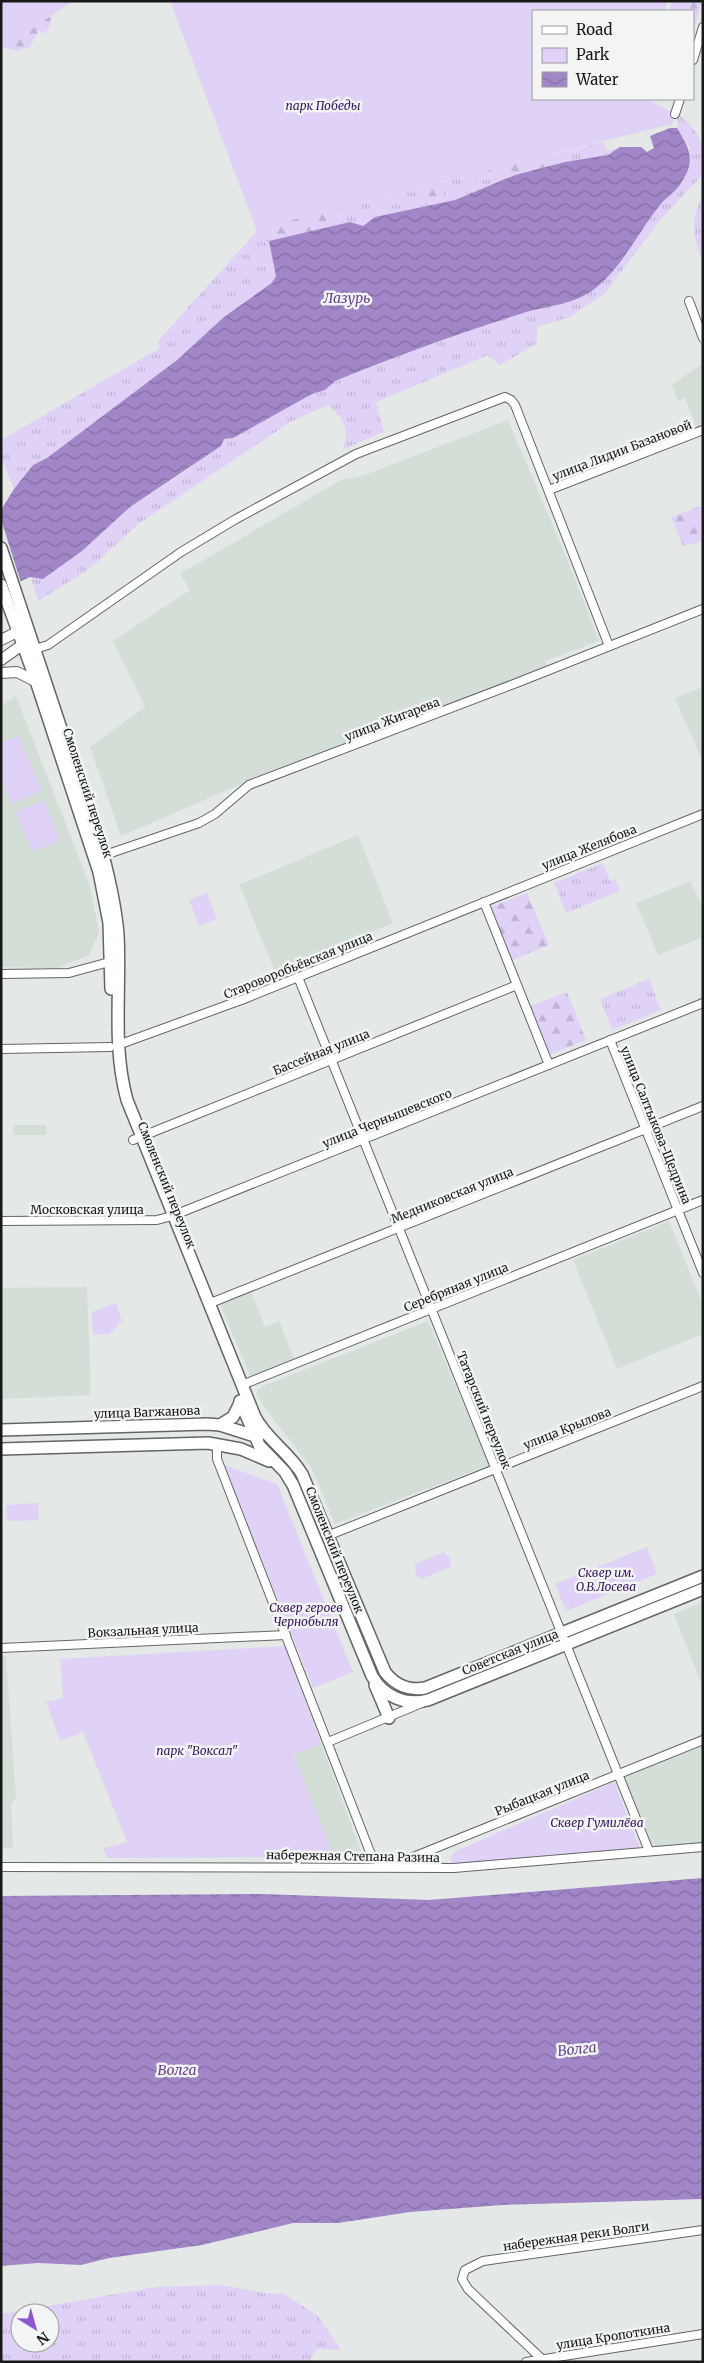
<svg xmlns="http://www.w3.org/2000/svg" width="704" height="2363" viewBox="0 0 704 2363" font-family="Merriweather,serif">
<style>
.built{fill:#d3ded7}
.grass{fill:url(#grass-tufts);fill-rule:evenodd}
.forest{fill:url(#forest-firs)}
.green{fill:#e0d2f7}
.water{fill:url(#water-waves)}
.pier{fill:#e4e8e6}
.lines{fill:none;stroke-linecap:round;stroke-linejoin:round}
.minor-casing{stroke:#636665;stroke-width:10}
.secondary-casing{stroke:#636665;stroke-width:12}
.primary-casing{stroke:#636665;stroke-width:14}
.minor{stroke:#fff;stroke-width:8}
.secondary{stroke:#fff;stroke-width:10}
.primary{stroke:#fff;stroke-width:11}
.labels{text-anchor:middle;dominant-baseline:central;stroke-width:5;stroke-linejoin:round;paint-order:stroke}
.park-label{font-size:12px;font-style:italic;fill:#3a125f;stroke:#f2f5f3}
.street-label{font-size:12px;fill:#171918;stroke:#f2f5f3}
.water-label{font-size:14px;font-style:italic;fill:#654190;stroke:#f2f5f3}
</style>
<defs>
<pattern id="grass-tufts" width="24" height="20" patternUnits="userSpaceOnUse" patternTransform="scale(1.25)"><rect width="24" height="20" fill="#e0d2f7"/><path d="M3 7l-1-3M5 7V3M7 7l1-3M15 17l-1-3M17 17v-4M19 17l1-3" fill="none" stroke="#bfb4d3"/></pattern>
<pattern id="forest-firs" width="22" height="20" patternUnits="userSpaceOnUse" patternTransform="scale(1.25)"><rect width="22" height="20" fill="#e0d2f7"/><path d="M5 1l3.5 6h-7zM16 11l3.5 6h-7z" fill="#bfb4d3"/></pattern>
<pattern id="water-waves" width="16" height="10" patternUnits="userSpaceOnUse" patternTransform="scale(1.25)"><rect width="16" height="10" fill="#a187c7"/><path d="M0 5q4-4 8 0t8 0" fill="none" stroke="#826ea1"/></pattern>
</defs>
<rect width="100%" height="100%" fill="#e4e8e6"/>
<g class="built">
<path d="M702 364 703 426 697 428 685 398 678 401 672 385Z"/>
<path d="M508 420 570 566 599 641 545 661 547 668 232 788 121 836 90 747 145 707 113 641 190 590 180 574 341 480 365 475Z"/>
<path d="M703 687V762L675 698Z"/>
<path d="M16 696 90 886 99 932 89 955 57 968 1 967V706Z"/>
<path d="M358 835 393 923 275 971 239 885Z"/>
<path d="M691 881 703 909V937L658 955 636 903Z"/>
<rect x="13" y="1125" width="33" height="10"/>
<path d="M669 1221 703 1305V1334L617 1369 573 1260Z"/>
<path d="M87 1287 91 1395 1 1399V1288Z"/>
<path d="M251 1291 265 1327 279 1321 295 1360 251 1378 220 1304Z"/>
<path d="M428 1321 489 1465 335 1524 312 1469 260 1401 256 1392 263 1386Z"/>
<path d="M703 1602V1688L674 1614Z"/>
<path d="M6 1656 16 1798 11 1803 13 1848H1V1657Z"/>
<path d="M321 1743 362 1854 334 1857 294 1755Z"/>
<path d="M703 1745V1843L649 1847 622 1777Z"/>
</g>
<g class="grass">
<path d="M170 1 273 225 604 142 607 151 620 147 608 155 565 162 515 175 455 200 375 217 363 226 269 242 277 276 273 282 224 317 177 360 47 459 33 465 14 489 1 458V440L160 348 158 341 257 231Z"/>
<path d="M678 114C703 135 703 142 703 174L661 219 605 293 570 317 537 327V343L500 365 488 355 376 402 384 432 343 449C350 427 344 420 328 405L292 421 138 524 88 570 38 601 31 577 43 579 82 551 130 507 190 468 224 439 312 394 325 390 334 381 418 348 528 311 581 298 613 271 660 204 681 184 690 148 677 128Z"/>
<path d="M703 192V263C692 231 690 224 703 192Z"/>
<path d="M603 863 610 881 615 879 620 891 566 913 554 883Z"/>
<path d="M649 979 661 1010 612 1030 600 999Z"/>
<path d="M223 2285 263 2293 284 2294 318 2316 341 2350 317 2349 309 2362H1V2314L156 2287ZM20 2313H50V2343H20Z"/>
</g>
<g class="forest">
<path d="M1 1H74L53 7 49 29 42 34 39 30 29 48 25 47 18 51 1 47Z"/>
<path d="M672 1H702L693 33V11H669Z"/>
<path d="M549 154 553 160 550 164 551 169 518 178 513 171C502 177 489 181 476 180L473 174Z"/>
<path d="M435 182 444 194V199L437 206 425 200V195L428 191 426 184Z"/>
<path d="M358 203 357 208 328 218C319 234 301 236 284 240L281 233 277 236 279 240 271 242 261 240 258 233V227L281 221 284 227 290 219Z"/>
<path d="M701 506 703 541 683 546 671 517Z"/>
<path d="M527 893 549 945 510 961 488 908Z"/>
<path d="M567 992 586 1040 549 1055 530 1006Z"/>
</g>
<g class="green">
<path d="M1 1H73L1 50Z"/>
<path d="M170 1H667L665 11H533V99H648L675 114 672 124 273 225 257 231Z"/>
<path d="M19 736 42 791 12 804 1 779V743Z"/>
<path d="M44 800 60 840 32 852 16 812Z"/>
<path d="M207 893 217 919 199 926 189 900Z"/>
<path d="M116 1303 122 1321 109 1334 93 1335 92 1312Z"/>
<path d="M224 1465 277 1484 353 1672 313 1688Z"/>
<path d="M38 1503 39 1520 7 1521 6 1505Z"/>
<path d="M647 1547 657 1574 566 1611 555 1584Z"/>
<path d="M444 1552 451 1560 450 1567 421 1579 416 1574 415 1564Z"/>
<path d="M285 1646 321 1743 294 1755 334 1857 107 1858 103 1848 127 1842 83 1732 60 1741 46 1702 63 1698 60 1659Z"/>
<path d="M614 1782 640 1848 456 1865 451 1861 450 1856 454 1852Z"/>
</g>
<g class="water">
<path d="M670 128H677C690 149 696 161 681 183 676 192 666 197 660 205 639 231 624 264 598 286 576 306 546 305 520 314 457 334 396 356 335 381L325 390 312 394 233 438 224 439 221 446 130 507 82 551 43 579 30 577 1 590V510L14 489 33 465 47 458 177 360 224 317 273 282 276 276 269 241 350 222 363 226 375 217 455 200 515 175 565 162 608 155 620 147H641L647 152 654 148 650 136Z"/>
<path d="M703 1878V2199L502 2205 410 2212 338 2223H293L202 2245 109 2258 81 2265 38 2263 1 2266V1896L262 1894 429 1900Z"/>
</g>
<path class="pier" d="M1 519 21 583 1 593Z"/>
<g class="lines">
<g class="minor-casing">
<g id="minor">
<path d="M693 60 703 27"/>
<path d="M675 114 680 99"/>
<path d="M689 301 703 338"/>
<path d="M549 490 703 430"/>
<path d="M35 649 48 645 181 552 236 519 356 454 505 397 511 400 515 405 609 646"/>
<path d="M99 857 199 823 215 814 249 785 519 682 703 609"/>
<path d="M484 902 549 1065"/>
<path d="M1 974 69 973 113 961"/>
<path d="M298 977 649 1851"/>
<path d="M610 1040 703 1273"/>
<path d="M118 1045 244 999 703 814"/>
<path d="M1 1049 110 1047"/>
<path d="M133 1140 517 985"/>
<path d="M1 1221 157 1220 172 1216 703 1003"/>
<path d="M208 1304 703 1106"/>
<path d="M242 1385 703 1200"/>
<path d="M217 1444V1459L370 1852 377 1861 385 1866"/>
<path d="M327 1536 703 1386"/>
<path d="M1 1648 286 1635"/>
<path d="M328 1742 422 1703"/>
<path d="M391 1866 703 1740"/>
<path d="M1 1867 454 1868 703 1847"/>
<path d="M526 2362 703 2334"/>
<path d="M545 2362 468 2289 462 2279 465 2270 483 2261 703 2230"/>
</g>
</g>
<g class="secondary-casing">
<g id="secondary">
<path d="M1 640 17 632 28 631 22 645 1 660"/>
<path d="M1 673 17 672 37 682"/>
</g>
</g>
<g class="primary-casing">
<g id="primary">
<path d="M1 548 103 855C110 882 116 908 118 935 121 991 112 1046 127 1100L255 1417C266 1439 289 1452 302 1474L385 1672C395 1685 409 1691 425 1688L703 1576"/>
<path d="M1 585 34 675 99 872 109 923 111 989"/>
<path d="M240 1401 259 1445 285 1472 293 1485 372 1676C383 1696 405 1706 428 1700L703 1589"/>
<path d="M220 1425 233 1417 241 1401"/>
<path d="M1 1430 207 1424 220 1425 258 1437"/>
<path d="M1 1449 208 1443 241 1449 269 1461"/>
<path d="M375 1685 389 1718"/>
</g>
</g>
<use href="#minor" class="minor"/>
<use href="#secondary" class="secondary"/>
<use href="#primary" class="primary"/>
</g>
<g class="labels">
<g class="park-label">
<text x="323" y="105">парк Победы</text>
<text x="606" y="1572">Сквер им.<tspan x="606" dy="14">О.В.Лосева</tspan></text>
<text x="306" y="1607">Сквер героев<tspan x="306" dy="14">Чернобыля</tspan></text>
<text x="197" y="1750">парк "Воксал"</text>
<text x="597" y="1822">Сквер Гумилёва</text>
</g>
<g class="street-label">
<text transform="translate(622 450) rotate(-21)">улица Лидии Базановой</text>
<text transform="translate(392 719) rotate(-21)">улица Жигарева</text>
<text transform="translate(88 793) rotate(72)">Смоленский переулок</text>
<text transform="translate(589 847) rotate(-22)">улица Желябова</text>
<text transform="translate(298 965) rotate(-22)">Староворобьёвская улица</text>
<text transform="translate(321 1052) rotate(-22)">Бассейная улица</text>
<text transform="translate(387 1118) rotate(-22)">улица Чернышевского</text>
<text transform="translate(656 1125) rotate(68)">улица Салтыкова-Щедрина</text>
<text transform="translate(167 1185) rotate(68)">Смоленский переулок</text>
<text transform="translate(452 1195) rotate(-22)">Медниковская улица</text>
<text x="87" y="1209">Московская улица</text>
<text transform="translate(456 1287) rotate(-22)">Серебряная улица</text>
<text transform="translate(484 1410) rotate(68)">Татарский переулок</text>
<text transform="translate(147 1412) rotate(-2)">улица Вагжанова</text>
<text transform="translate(567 1428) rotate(-22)">улица Крылова</text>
<text transform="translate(335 1550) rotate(68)">Смоленский переулок</text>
<text transform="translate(143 1630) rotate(-3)">Вокзальная улица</text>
<text transform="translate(510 1652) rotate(-22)">Советская улица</text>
<text transform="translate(542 1793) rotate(-22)">Рыбацкая улица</text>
<text transform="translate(353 1856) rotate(1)">набережная Степана Разина</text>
<text transform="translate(576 2236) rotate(-8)">набережная реки Волги</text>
<text transform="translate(613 2336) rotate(-9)">улица Кропоткина</text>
</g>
<g class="water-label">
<text x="347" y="298">Лазурь</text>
<text transform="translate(577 2049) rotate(-6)">Волга</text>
<text x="177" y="2070">Волга</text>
</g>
</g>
<rect width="704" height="2363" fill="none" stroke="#171918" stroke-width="5"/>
<rect x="532" y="10" width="162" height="90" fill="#f2f5f3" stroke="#9a9d9b"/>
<rect x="542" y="26" width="25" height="8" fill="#ffffff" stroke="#9a9d9b"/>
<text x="576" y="35" font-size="15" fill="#171918">Road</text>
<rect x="542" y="48" width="25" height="15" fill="#e0d2f7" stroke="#9a9d9b"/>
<text x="576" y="60" font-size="15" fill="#171918">Park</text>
<rect x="542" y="72" width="25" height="15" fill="url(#water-waves)" stroke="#9a9d9b"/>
<text x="576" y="85" font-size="15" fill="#171918">Water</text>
<g transform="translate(35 2328) rotate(143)"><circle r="24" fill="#f2f5f3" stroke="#9a9d9b"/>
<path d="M0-4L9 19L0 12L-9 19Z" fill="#8f57cf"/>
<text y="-8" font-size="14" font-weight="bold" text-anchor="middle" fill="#171918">N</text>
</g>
</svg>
